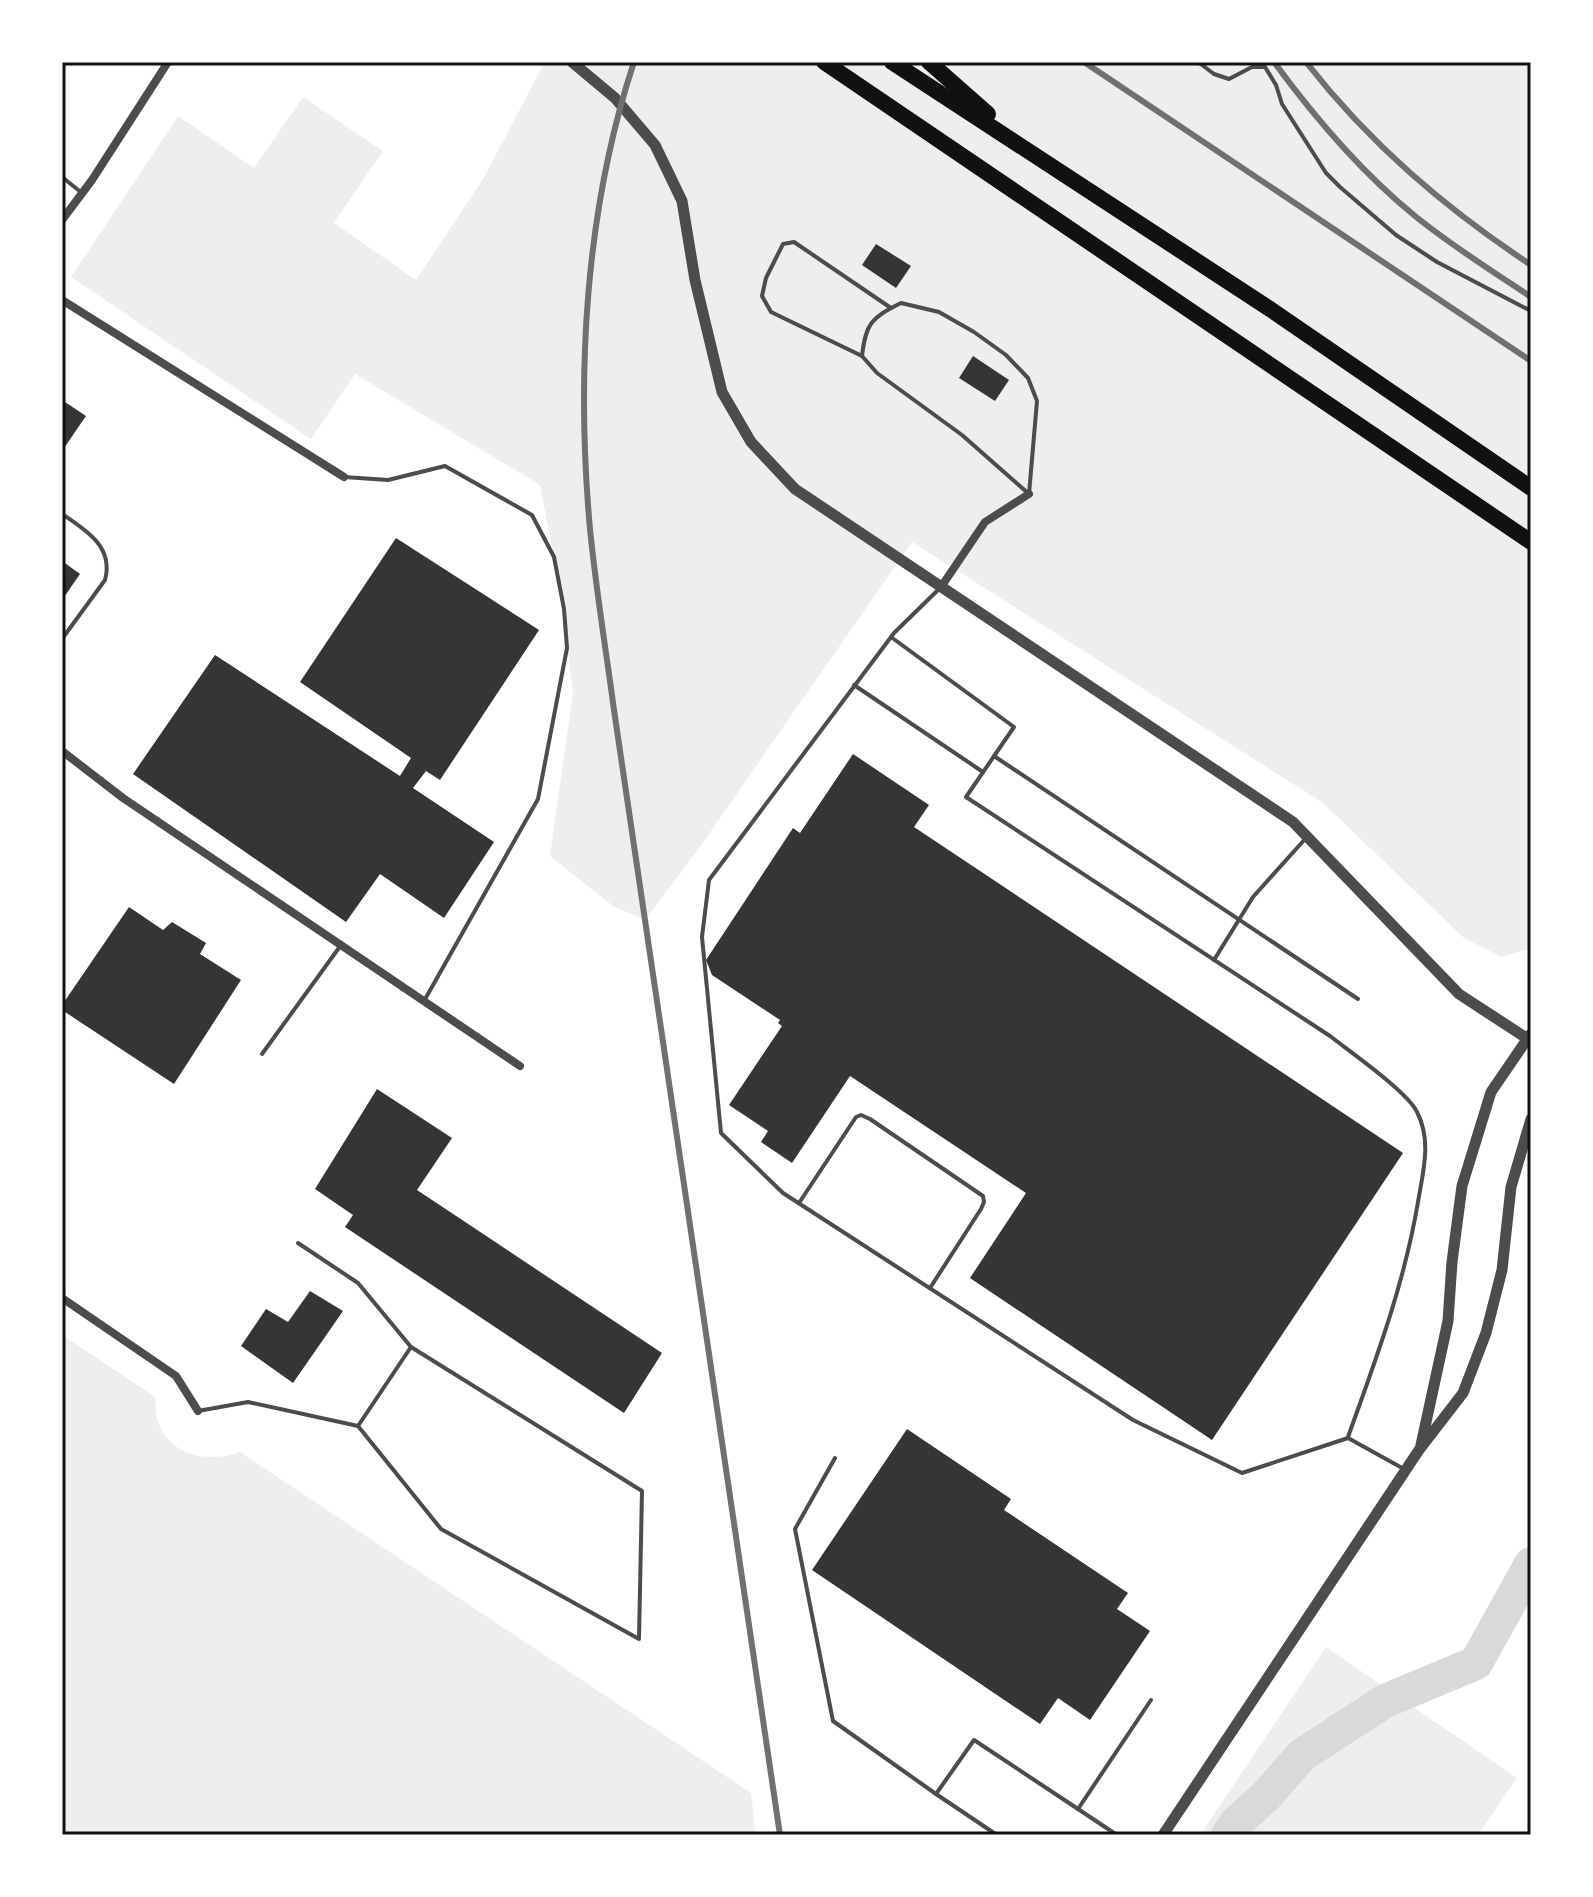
<svg xmlns="http://www.w3.org/2000/svg" width="1593" height="1897" viewBox="0 0 1593 1897" font-family="'Varela Round',sans-serif">
<style>
.green{fill:#eee}
.lines{fill:none;stroke-linecap:round;stroke-linejoin:round}
.river{stroke:#d9d9d9;stroke-width:34}
.building{fill:#353535}
.service{stroke:#4c4c4c;stroke-width:4}
.minor{stroke:#4c4c4c;stroke-width:8}
.tertiary{stroke:#4c4c4c;stroke-width:11}
.motorway{stroke:#111;stroke-width:16}
.rail{stroke:#707070;stroke-width:6}
.neatline{fill:none;stroke:#111;stroke-width:3}
</style>
<rect width="100%" height="100%" fill="#fff"/>
<g class="green">
<path d="M545 62H1531V948L1501 957 1464 938 1323 803 912 542 697 851 645 920 613 906 550 856 573 692 560 589 540 485 355 374 311 439 71 277 178 116 254 168 303 97 383 151 334 223 416 280 483 179Z"/>
<path d="M62 1335 155 1397C156 1405 155 1415 158 1422 171 1457 209 1463 240 1452L751 1793 756 1835H62Z"/>
<path d="M1326 1647 1517 1778 1478 1835H1200Z"/>
</g>
<g class="lines">
<path class="river" d="M1228 1835 1236 1823 1266 1796 1302 1755 1385 1701 1476 1663 1531 1564"/>
</g>
<g class="building">
<path d="M876 244 911 266 896 288 862 265Z"/>
<path d="M973 356 1009 380 995 401 959 378Z"/>
<path d="M62 400 86 416 62 451Z"/>
<path d="M396 538 539 630 440 780 426 771 413 788 494 842 444 918 380 874 346 922 133 774 215 655 400 776 411 758 300 682Z"/>
<path d="M62 561 80 574 62 600Z"/>
<path d="M853 754 929 805 914 827 1403 1153 1212 1440 970 1278 1026 1193 850 1076 792 1163 761 1142 768 1131 729 1105 782 1026 778 1023 780 1020 712 975 706 960 793 828 800 833Z"/>
<path d="M129 907 163 930 172 922 206 943 200 954 241 980 174 1084 62 1010V1005Z"/>
<path d="M377 1089 452 1138 417 1190 662 1353 624 1413 345 1227 353 1215 315 1189Z"/>
<path d="M310 1291 343 1311 293 1383 241 1346 266 1309 288 1322Z"/>
<path d="M907 1429 1011 1499 1004 1510 1128 1593 1117 1609 1150 1631 1090 1720 1058 1698 1040 1724 812 1570Z"/>
</g>
<g class="lines">
<g class="service">
<path d="M1198 62 1214 74 1229 79 1252 67H1265L1276 85 1282 104 1326 173 1340 187 1396 235 1437 262 1531 311"/>
<path d="M62 177 82 193"/>
<path d="M901 303 939 312 974 332 1006 355 1028 378 1037 401 1029 494 962 435 877 373 862 356C866 323 871 318 901 303Z"/>
<path d="M862 356 771 312 762 296 766 278 783 244 794 242 891 308"/>
<path d="M344 477 388 480 445 466 532 515 554 557 564 609 567 648 538 799 424 1001"/>
<path d="M62 514C86 530 114 547 105 580L62 639"/>
<path d="M939 589 894 633 709 880 702 937 721 1133 783 1193 1133 1420 1242 1473 1348 1438 1404 1469"/>
<path d="M891 637 1014 727 966 797 1330 1036C1349 1051 1408 1092 1417 1112 1432 1141 1423 1172 1418 1202 1404 1285 1376 1359 1348 1437"/>
<path d="M854 685 983 772"/>
<path d="M994 756 1358 999"/>
<path d="M1214 960 1253 897 1306 838"/>
<path d="M262 1054 341 945"/>
<path d="M799 1203 856 1117 861 1115 870 1119 983 1196 984 1202 981 1209 930 1288"/>
<path d="M298 1243 358 1283 411 1347"/>
<path d="M198 1411 248 1402 358 1426 411 1347 642 1491 639 1639 441 1529 358 1426"/>
<path d="M835 1458 795 1529 833 1721 936 1794"/>
<path d="M997 1835 936 1794 974 1740 1078 1809"/>
<path d="M1117 1835 1078 1809 1151 1700"/>
</g>
<g class="minor">
<path d="M62 220 92 180 168 62"/>
<path d="M62 300 344 477"/>
<path d="M941 587 985 522 1029 494"/>
<path d="M62 751 123 798 520 1066"/>
<path d="M62 1298 176 1376 198 1411"/>
</g>
<g class="tertiary">
<path d="M572 62 615 98 655 145 682 201 695 280 722 392 751 442 795 489 1293 822 1459 994 1531 1041"/>
<path d="M1421 1445 1448 1321 1452 1262 1462 1186 1491 1092 1530 1035"/>
<path d="M1163 1835 1419 1450 1463 1393 1486 1333 1502 1270 1511 1187 1531 1119"/>
</g>
<g class="motorway">
<path d="M824 62 1531 542"/>
<path d="M892 62 1270 309 1531 488"/>
<path d="M929 62 988 114"/>
</g>
<g class="rail">
<path d="M634 62C585 210 576 375 590 529 596 590 606 650 614 710L780 1835"/>
<path d="M1084 62 1531 361"/>
<path d="M1274 62C1315 118 1361 172 1415 216 1452 246 1492 271 1531 297"/>
<path d="M1306 62C1370 144 1445 208 1531 265"/>
</g>
</g>
<rect width="1593" height="1897" fill="none" stroke="#ffffff" stroke-width="128"/>
<rect x="64" y="64" width="1465" height="1769" class="neatline"/>
</svg>
